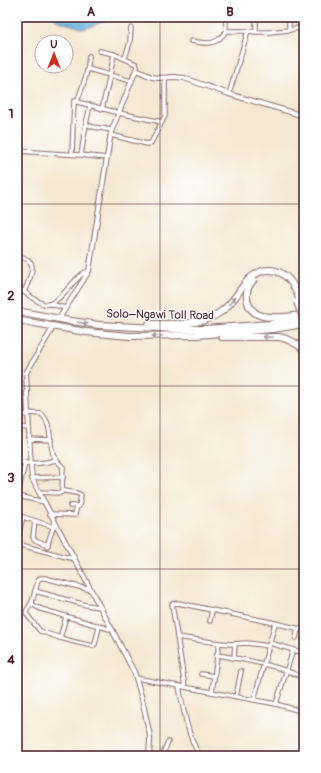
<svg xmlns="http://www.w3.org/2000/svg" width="321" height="773" viewBox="0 0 321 773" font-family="Pangolin,sans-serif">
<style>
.water{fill:#67b4e0;stroke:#586a86}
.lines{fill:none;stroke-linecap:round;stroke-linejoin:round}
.minor-casing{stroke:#866565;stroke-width:5.5}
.tertiary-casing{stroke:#866565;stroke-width:6}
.motorway-casing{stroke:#866565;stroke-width:8}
.minor{stroke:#fff;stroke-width:3.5}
.tertiary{stroke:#fff;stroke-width:4}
.motorway{stroke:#fff;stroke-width:6}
.motorway-bridge-casing{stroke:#866565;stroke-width:8;stroke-linecap:butt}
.motorway-bridge{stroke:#fff;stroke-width:6}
.oneway{fill:#ae9aa0}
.grid{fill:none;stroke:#4a1f2b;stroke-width:1;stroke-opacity:0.55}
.labels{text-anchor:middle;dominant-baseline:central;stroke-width:3;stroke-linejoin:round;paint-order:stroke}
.street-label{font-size:12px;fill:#4a1f2b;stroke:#fff}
.neatline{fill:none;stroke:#4a1f2b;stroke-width:1.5}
.grid-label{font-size:13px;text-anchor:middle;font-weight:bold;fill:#4a1f2b}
</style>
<rect width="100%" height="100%" fill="#fff"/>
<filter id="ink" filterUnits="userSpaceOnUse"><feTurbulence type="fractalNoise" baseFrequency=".025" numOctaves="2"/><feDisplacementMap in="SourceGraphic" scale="8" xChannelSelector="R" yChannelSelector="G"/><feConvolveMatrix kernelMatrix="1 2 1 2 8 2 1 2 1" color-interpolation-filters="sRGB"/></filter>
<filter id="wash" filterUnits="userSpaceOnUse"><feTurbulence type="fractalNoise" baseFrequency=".012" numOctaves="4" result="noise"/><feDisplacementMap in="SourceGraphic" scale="16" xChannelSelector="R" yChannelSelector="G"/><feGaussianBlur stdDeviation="0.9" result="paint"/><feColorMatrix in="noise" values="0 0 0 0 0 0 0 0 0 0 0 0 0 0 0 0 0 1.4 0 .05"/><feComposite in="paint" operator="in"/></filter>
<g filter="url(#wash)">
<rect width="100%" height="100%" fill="#f5e8d2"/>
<path class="water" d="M53 17H116L84 29 56 20Z"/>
</g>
<g filter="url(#ink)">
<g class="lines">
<g class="minor-casing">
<g id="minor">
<path d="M289 17V30"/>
<path d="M226 31H248L256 32H270L289 30 304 27"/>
<path d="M256 32V17"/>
<path d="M191 41C202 43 215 46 222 36 224 35 225 32 226 30 226 26 226 21 225 17"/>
<path d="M100 51 114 54 136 64 137 67 136 70"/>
<path d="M125 58 130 42 131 28"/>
<path d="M88 69 131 81"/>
<path d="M229 94 248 31"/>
<path d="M77 102C83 85 88 74 89 56"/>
<path d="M102 109 110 75 114 54"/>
<path d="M86 124 90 106"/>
<path d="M111 135 147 144 151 143 165 116V78"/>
<path d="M17 151 80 155 107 158"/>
<path d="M72 154 74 101 119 113 162 122"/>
<path d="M81 155 86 124 93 127 112 130"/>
<path d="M17 254C21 256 28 259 31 263 35 269 27 285 24 292"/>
<path d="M17 287C24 292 37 302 44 304 59 308 75 273 89 271"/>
<path d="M51 304 65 308"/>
<path d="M28 413 42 414C52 425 49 441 53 454 55 460 59 463 63 467L62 490C68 493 75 491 81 495L79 506H77L75 515 50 514"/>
<path d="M17 414 28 415"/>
<path d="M17 427 28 428"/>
<path d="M29 439 51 440"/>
<path d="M17 462C33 464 40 464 56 460"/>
<path d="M32 478 63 477"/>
<path d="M39 492 60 493 62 492V490"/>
<path d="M18 496 44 502"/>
<path d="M17 498 25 463"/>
<path d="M70 506H77"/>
<path d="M17 515 54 527"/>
<path d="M35 521 33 537 35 540 48 545"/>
<path d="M17 539 23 517"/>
<path d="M17 544 74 559"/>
<path d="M47 546 54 525"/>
<path d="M91 590 45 578H40L38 581 32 602 33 605 41 609 113 630"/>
<path d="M35 591 86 605 100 607"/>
<path d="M32 602 27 610 26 613 28 616 40 631 60 638 79 643 93 646 95 644 99 627"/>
<path d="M210 621 212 610"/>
<path d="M304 636V640"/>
<path d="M177 637 219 643 231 644 247 643 269 646"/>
<path d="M60 638 66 617"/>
<path d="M296 638 298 629"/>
<path d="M270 643 304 653"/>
<path d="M217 655C246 660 277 665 304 678"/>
<path d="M234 658 235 644"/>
<path d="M201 674 214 676"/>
<path d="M136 678 276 704 304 712"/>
<path d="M179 686C183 708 188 738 200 756"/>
<path d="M185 687 172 604 178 603 275 623 304 630"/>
<path d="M212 692 219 643"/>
<path d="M236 697 241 671"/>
<path d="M254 700 275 623"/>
<path d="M276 704 293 650"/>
<path d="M162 756 168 742"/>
</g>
</g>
<g class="tertiary-casing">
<g id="tertiary">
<path d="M60 317 89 271 111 132 136 70 152 77 158 78 175 77 184 78 229 94 304 116"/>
<path d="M51 331 26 373 31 468 32 478 39 492 117 639 134 672 136 678 142 699 150 736V742L149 756"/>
</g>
</g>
<g class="motorway-casing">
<g id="motorway">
<path d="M253 281C248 286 246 291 247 298 250 324 283 317 301 315"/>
<path d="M17 311 65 320 99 325 176 329H205L270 324 304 318"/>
<path d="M17 320 86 332 129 336 196 335 273 329 304 324"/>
<path d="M149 324C171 324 196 326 216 315 231 307 238 291 249 279 255 274 261 270 268 270 290 269 298 294 304 311"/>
<path d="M222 337H279C289 339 297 343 304 350"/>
</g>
</g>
<use href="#minor" class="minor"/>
<use href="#tertiary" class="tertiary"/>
<use href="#motorway" class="motorway"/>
<g class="motorway-bridge-casing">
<path id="motorway-bridge" d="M297 302 304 320"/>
</g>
<use href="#motorway-bridge" class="motorway-bridge"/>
</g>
<defs><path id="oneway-solid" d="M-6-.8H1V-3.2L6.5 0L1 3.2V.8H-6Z"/></defs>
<g class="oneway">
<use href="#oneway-solid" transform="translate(232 301) rotate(-50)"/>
<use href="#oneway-solid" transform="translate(83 323) rotate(8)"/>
<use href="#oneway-solid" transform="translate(157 336) rotate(180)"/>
<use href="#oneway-solid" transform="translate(268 337) rotate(-178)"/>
</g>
</g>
<path class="grid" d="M160 17V756M17 204H304M17 386H304M17 569H304"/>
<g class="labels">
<g class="street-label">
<text transform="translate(160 315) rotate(1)">Solo–Ngawi Toll Road</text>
</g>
</g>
<rect width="321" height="773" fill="none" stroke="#fff" stroke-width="44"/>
<g transform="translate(54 54)"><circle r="19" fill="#ffffff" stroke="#b7a5aa"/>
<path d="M0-3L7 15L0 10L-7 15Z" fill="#c8321e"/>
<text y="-6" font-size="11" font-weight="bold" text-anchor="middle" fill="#4a1f2b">U</text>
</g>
<rect x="22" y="22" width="277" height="729" class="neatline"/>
<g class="grid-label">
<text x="91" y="16">A</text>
<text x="230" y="16">B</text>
<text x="11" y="118">1</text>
<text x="11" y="300">2</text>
<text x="11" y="482">3</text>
<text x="11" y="664">4</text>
</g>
</svg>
